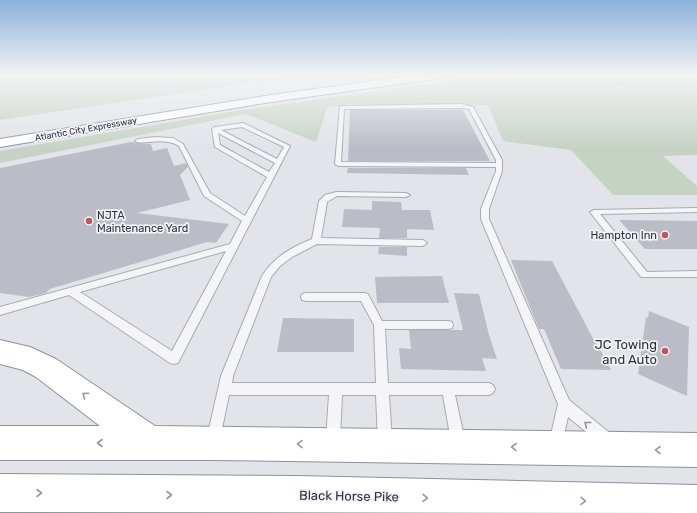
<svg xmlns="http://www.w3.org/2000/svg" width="697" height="513" viewBox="0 0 697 513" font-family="Rubik,sans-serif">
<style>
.green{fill:#c6d3c4}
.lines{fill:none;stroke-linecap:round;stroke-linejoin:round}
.stream{stroke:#a0afc6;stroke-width:2.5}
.building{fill:#babdc6}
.lane-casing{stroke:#a7abb3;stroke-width:2}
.highway-casing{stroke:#8b919f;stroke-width:2}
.lane{fill:#f5f5f8;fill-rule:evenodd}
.highway{fill:#fff;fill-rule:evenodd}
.oneway{stroke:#9598a0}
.oneway2{stroke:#90939c}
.poi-dot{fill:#c45258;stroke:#f2f3f7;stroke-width:1.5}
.labels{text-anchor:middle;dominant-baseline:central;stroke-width:3.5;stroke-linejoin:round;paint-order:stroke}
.far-street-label{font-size:9px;fill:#2b3140;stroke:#f2f3f7}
.poi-label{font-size:11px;fill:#2b3140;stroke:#f2f3f7;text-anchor:start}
.near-poi-label{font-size:13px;fill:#2b3140;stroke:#f2f3f7;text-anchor:end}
.near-street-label{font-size:13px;fill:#2b3140;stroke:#f2f3f7}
</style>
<rect width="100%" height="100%" fill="#e2e4e9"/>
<g class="green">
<path d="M0 76H310L236 85 0 120Z"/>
<path d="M486 76H697V155L663 156 697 186V195H613L571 150 503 141 488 105 349 104 327 108 316 142 246 114 0 163V151L235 111Z"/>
</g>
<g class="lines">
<path class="stream" d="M615 85 637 76"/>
</g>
<g class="building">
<path d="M350 110H463L490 161H348Z"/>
<path d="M131 142 151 144 153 151 167 148 174 166 186 163 188 167 180 175 190 200 137 213 229 224 216 243 207 242 50 289 46 293 29 297 0 293V168Z"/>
<path d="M348 168H466L469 175 347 173Z"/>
<path d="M372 201 401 202 402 210H430L434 230 407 229V238H379L380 228 342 227 344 209 372 210Z"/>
<path d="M619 220 697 221V249H645Z"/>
<path d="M379 247H407V256L378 254Z"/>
<path d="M511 260 552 261 596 344H597L611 370 561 369 544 329H539Z"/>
<path d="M442 276 449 303H377L375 277Z"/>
<path d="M454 293 479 294 489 335 497 359 482 358 486 371 401 369 399 348 411 349 409 330H463Z"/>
<path d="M649 311 689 327 687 396 638 374 646 317 648 318Z"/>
<path d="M283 318 354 319V352H277Z"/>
</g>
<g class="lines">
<g class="lane-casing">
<g id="lane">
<path d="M462 104 473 107 502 160V171L489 209V219L569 400 611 434 613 439 611 444 606 446 601 444 568 417 561 448 556 450 551 448 549 443 558 404 481 219V209L496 171V167L338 166 335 164 340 106ZM462 108 469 109 496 160V163L341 162 344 109Z"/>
<path d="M243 123 290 146 178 363 174 364 170 363 69 295 0 315V307L230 244 242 221 204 196 179 146C163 136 143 146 135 141L138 139 155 137 173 138 183 144 210 193 245 216 267 177 215 147 212 129 215 127ZM242 127 284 147 277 159 221 130ZM218 133 275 163 269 172 220 145ZM226 251 172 351 80 292Z"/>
<path d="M336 192 406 193 410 195 406 197 337 196 327 202 321 238 423 240 427 243 423 246 317 244 292 257 280 266 271 277 233 376 232 383H376L374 325 361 301H306L302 300 301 297 302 294 306 293H364L368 294 382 321H448L452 322 453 325 452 328 448 329H385L388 383H489L493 385 495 389 493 393 489 395H455L465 441 463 446 458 448 453 446 451 441 443 395H389L392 440 390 445 385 447 380 445 378 440 376 395H342L340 439 338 444 333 446 328 444 326 439 329 395H229L219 443 214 445 209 443 207 438 221 376 262 276C274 257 292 247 312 239L319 201 325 195Z"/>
<path d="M697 208V212L600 214 647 272 697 271V277H641L590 212 594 210Z"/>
</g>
</g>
<g class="highway-casing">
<g id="highway">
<path d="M409 76H439L434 79 271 102 0 147V139L271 95Z"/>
<path d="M0 340 30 347 56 359 155 426 697 433V467L213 460H0V426H100L36 377 23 370 0 364Z"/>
<path d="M0 474 297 476 697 485V513L0 512Z"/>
</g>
</g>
<use href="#lane" class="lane"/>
<use href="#highway" class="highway"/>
</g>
<defs><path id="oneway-chevron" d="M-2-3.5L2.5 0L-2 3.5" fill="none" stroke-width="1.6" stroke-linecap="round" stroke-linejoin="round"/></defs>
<g class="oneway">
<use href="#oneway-chevron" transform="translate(85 395) rotate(-145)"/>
<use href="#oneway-chevron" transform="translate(100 443) rotate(180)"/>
<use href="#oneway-chevron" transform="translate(300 444) rotate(-179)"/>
<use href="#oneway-chevron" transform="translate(514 447) rotate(-179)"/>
<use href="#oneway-chevron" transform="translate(658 450) rotate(-179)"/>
<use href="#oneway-chevron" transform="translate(39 493)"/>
<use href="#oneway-chevron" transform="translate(169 495)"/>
<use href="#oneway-chevron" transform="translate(425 498) rotate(1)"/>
<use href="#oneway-chevron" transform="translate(583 501) rotate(1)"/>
</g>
<use class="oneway2" href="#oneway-chevron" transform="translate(587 424) rotate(-141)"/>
<linearGradient id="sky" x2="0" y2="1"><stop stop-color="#8bb2da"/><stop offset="0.51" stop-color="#f2f3f5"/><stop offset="1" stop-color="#f2f3f5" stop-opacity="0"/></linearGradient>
<rect width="697" height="148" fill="url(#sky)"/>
<g class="poi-dot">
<circle cx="89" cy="221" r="4"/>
<circle cx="665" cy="235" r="4"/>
<circle cx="665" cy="351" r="4"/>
</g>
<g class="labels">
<g class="far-street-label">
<text transform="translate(86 129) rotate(-10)">Atlantic City Expressway</text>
</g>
<g class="poi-label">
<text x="97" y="215">NJTA<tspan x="97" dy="13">Maintenance Yard</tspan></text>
<text x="657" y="235" text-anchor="end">Hampton Inn</text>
</g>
<g class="near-poi-label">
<text x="657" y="344">JC Towing<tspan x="657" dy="15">and Auto</tspan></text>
</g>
<g class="near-street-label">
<text transform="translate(349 496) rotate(1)">Black Horse Pike</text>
</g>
</g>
</svg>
